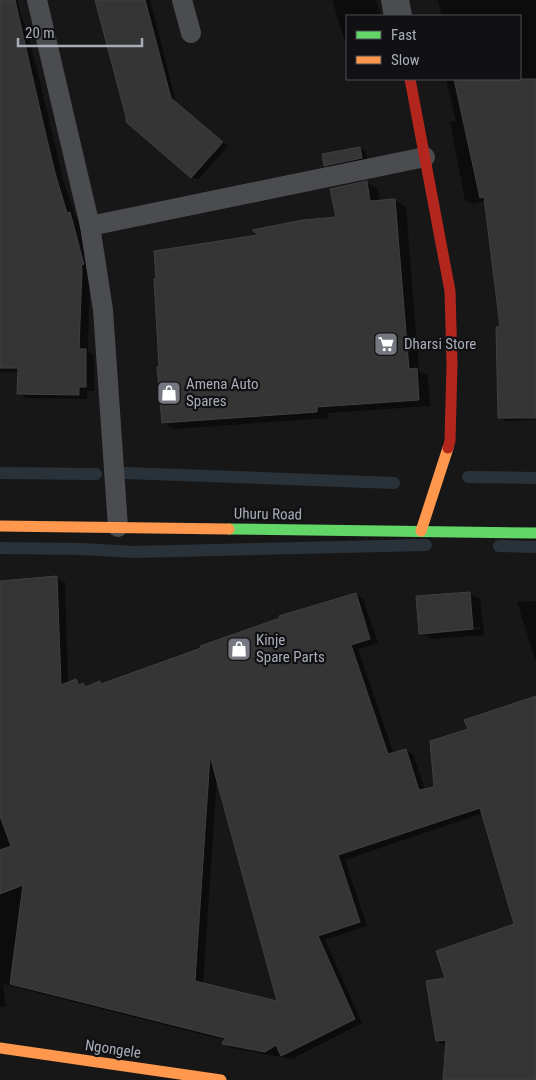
<svg xmlns="http://www.w3.org/2000/svg" width="536" height="1080" viewBox="0 0 536 1080" font-family="'Roboto Condensed',sans-serif">
<style>
.shadow{fill:#0007;fill-rule:evenodd}
.lines{fill:none;stroke-linecap:round;stroke-linejoin:round}
.stream{stroke:#2a3239;stroke-width:12}
.building{fill:#353536;stroke:#3f4043;fill-rule:evenodd}
.lane{stroke:#4b4c50;stroke-width:20}
.street{stroke:#4b4c50;stroke-width:28}
.fast{stroke:#63d668;stroke-width:11}
.slow{stroke:#ff974d;stroke-width:11}
.jam{stroke:#b3261e;stroke-width:11}
.labels{text-anchor:middle;dominant-baseline:central;stroke-width:4.5;stroke-linejoin:round;paint-order:stroke}
.poi-label{font-size:15px;fill:#a8adb8;stroke:#111113;text-anchor:start}
.street-label{font-size:15px;fill:#a8adb8;stroke:#111113}
</style>
<rect width="100%" height="100%" fill="#171717"/>
<g class="shadow">
<path d="M0 0H17L23 22 24 23 36 65 63 179 75 216 79 218 90 274 88 351 94 355V391H87V399L27 398 19 393V372H0Z"/>
<path d="M97 0H150L176 102 228 146 198 180 192 177Z"/>
<path d="M332 0H376L381 16H347V48Z"/>
<path d="M438 0H536V420L506 421 500 418 502 329 486 201 472 204 465 200 450 122 456 121 446 79H520V16H442Z"/>
<path d="M360 148 366 152 368 161 331 168 325 165Z"/>
<path d="M366 182 378 189 380 202 395 200 406 207 419 371 428 376 430 406 328 413V418L175 429 163 423 261 235 337 218Z"/>
<path d="M57 578 65 582 68 684 76 681 87 687 100 682 104 685 356 594 363 599 378 643 358 649 394 754 405 750 413 754 425 790 435 788 469 730 536 697V1080H448L447 1045H445L438 1041 447 979 515 925 483 813 345 860 367 926 325 940 362 1023 292 1059 231 1048 224 1044 225 1040 3 984 6 1006 0 1007V582ZM217 776 279 1003 203 984Z"/>
<path d="M469 593 480 599 484 635 432 639 421 633ZM479 627 480 629 429 634V631Z"/>
<path d="M536 601V662L517 602Z"/>
</g>
<g class="lines">
<g class="stream">
<path d="M0 473 96 474"/>
<path d="M125 473 394 483"/>
<path d="M468 477 536 478"/>
<path d="M499 546 536 547"/>
<path d="M0 548 82 549 133 552 426 545"/>
</g>
</g>
<g class="building">
<path d="M0 0H15L43 123 55 173 67 213 70 212 83 261 84 264 81 265 82 269 79 349H86V387H79V395L17 394 18 368H0Z"/>
<path d="M95 0H145L171 98 223 142 191 178 126 122V117Z"/>
<path d="M454 79H536V418H498L496 327H500L484 197 480 198Z"/>
<path d="M360 147 362 158 324 166 322 154Z"/>
<path d="M367 181 370 201 395 199 409 369 417 368 419 400 317 407V412L162 423 157 367H159L154 279H156L154 251 258 235 252 230 303 220 336 217 330 189Z"/>
<path d="M57 576 61 685 76 679 79 685 83 683 85 687 100 681 101 684 201 648 200 646 280 618 279 616 356 593 370 639 351 645 388 754 406 749 419 790 434 787 430 741 468 729 464 720 536 696V1080H443L446 1040 436 1041 426 981 445 978 436 951 514 924 480 808 338 855 360 922 318 936 355 1019 281 1056 276 1045 265 1052 222 1044 225 1038 10 984 23 885 0 894V850L11 846 0 816V581ZM210 756 277 1001 195 981Z"/>
<path d="M470 592 473 629 419 634 416 596Z"/>
</g>
<g class="lines">
<g class="lane">
<path d="M37 0 90 226 103 310 118 527"/>
<path d="M182 0 191 33"/>
<path d="M90 226 425 157"/>
</g>
<path class="street" d="M395 0 398 16"/>
<path class="fast" d="M229 529 536 533"/>
<g class="slow">
<path d="M0 526 229 529"/>
<path d="M421 531 448 448"/>
<path d="M0 1048 221 1080"/>
</g>
<path class="jam" d="M410 79 450 291 452 364 450 441 448 448"/>
</g>
<defs>
<g id="supermarket-square" transform="scale(1.25)"><rect x="-9" y="-9" width="18" height="18" rx="4" fill="#757880" stroke="#111113"/><path d="M-6-5.5h2.5l.6 2H6L4.5 2H-2.5L-4.4-4H-6ZM-1.5 3.2a1.3 1.3 0 1 0 .1 0ZM3 3.2a1.3 1.3 0 1 0 .1 0Z" fill="#fff"/></g>
<g id="shop-square" transform="scale(1.25)"><rect x="-9" y="-9" width="18" height="18" rx="4" fill="#757880" stroke="#111113"/><path d="M-5-2.5h2.3a2.7 3.5 0 0 1 5.4 0H5L5.5 6h-11ZM-1.5-2.5h3a1.5 2.3 0 0 0-3 0Z" fill="#fff"/></g>
</defs>
<g fill-rule="evenodd">
<use href="#supermarket-square" x="386" y="344"/>
<use href="#shop-square" x="169" y="393"/>
<use href="#shop-square" x="239" y="649"/>
</g>
<g class="labels">
<g class="poi-label">
<text x="404" y="344">Dharsi Store</text>
<text x="186" y="384">Amena Auto<tspan x="186" dy="17">Spares</tspan></text>
<text x="256" y="640">Kinje<tspan x="256" dy="17">Spare Parts</tspan></text>
</g>
<g class="street-label">
<text transform="translate(268 514) rotate(1)">Uhuru Road</text>
<text transform="translate(113 1049) rotate(8)">Ngongele</text>
</g>
</g>
<rect x="346" y="15" width="175" height="65" fill="#111113" stroke="#4d4f55"/>
<rect x="356" y="31" width="25" height="8" fill="#63d668" stroke="#4d4f55"/>
<text x="391" y="40" font-size="15" fill="#a8adb8">Fast</text>
<rect x="356" y="56" width="25" height="8" fill="#ff974d" stroke="#4d4f55"/>
<text x="391" y="65" font-size="15" fill="#a8adb8">Slow</text>
<path d="M18 38v8h124v-8" fill="none" stroke="#a8adb8" stroke-width="2.5"/>
<text x="25" y="38" font-size="15" fill="#a8adb8" stroke="#111113" stroke-width="4" paint-order="stroke">20 m</text>
</svg>
